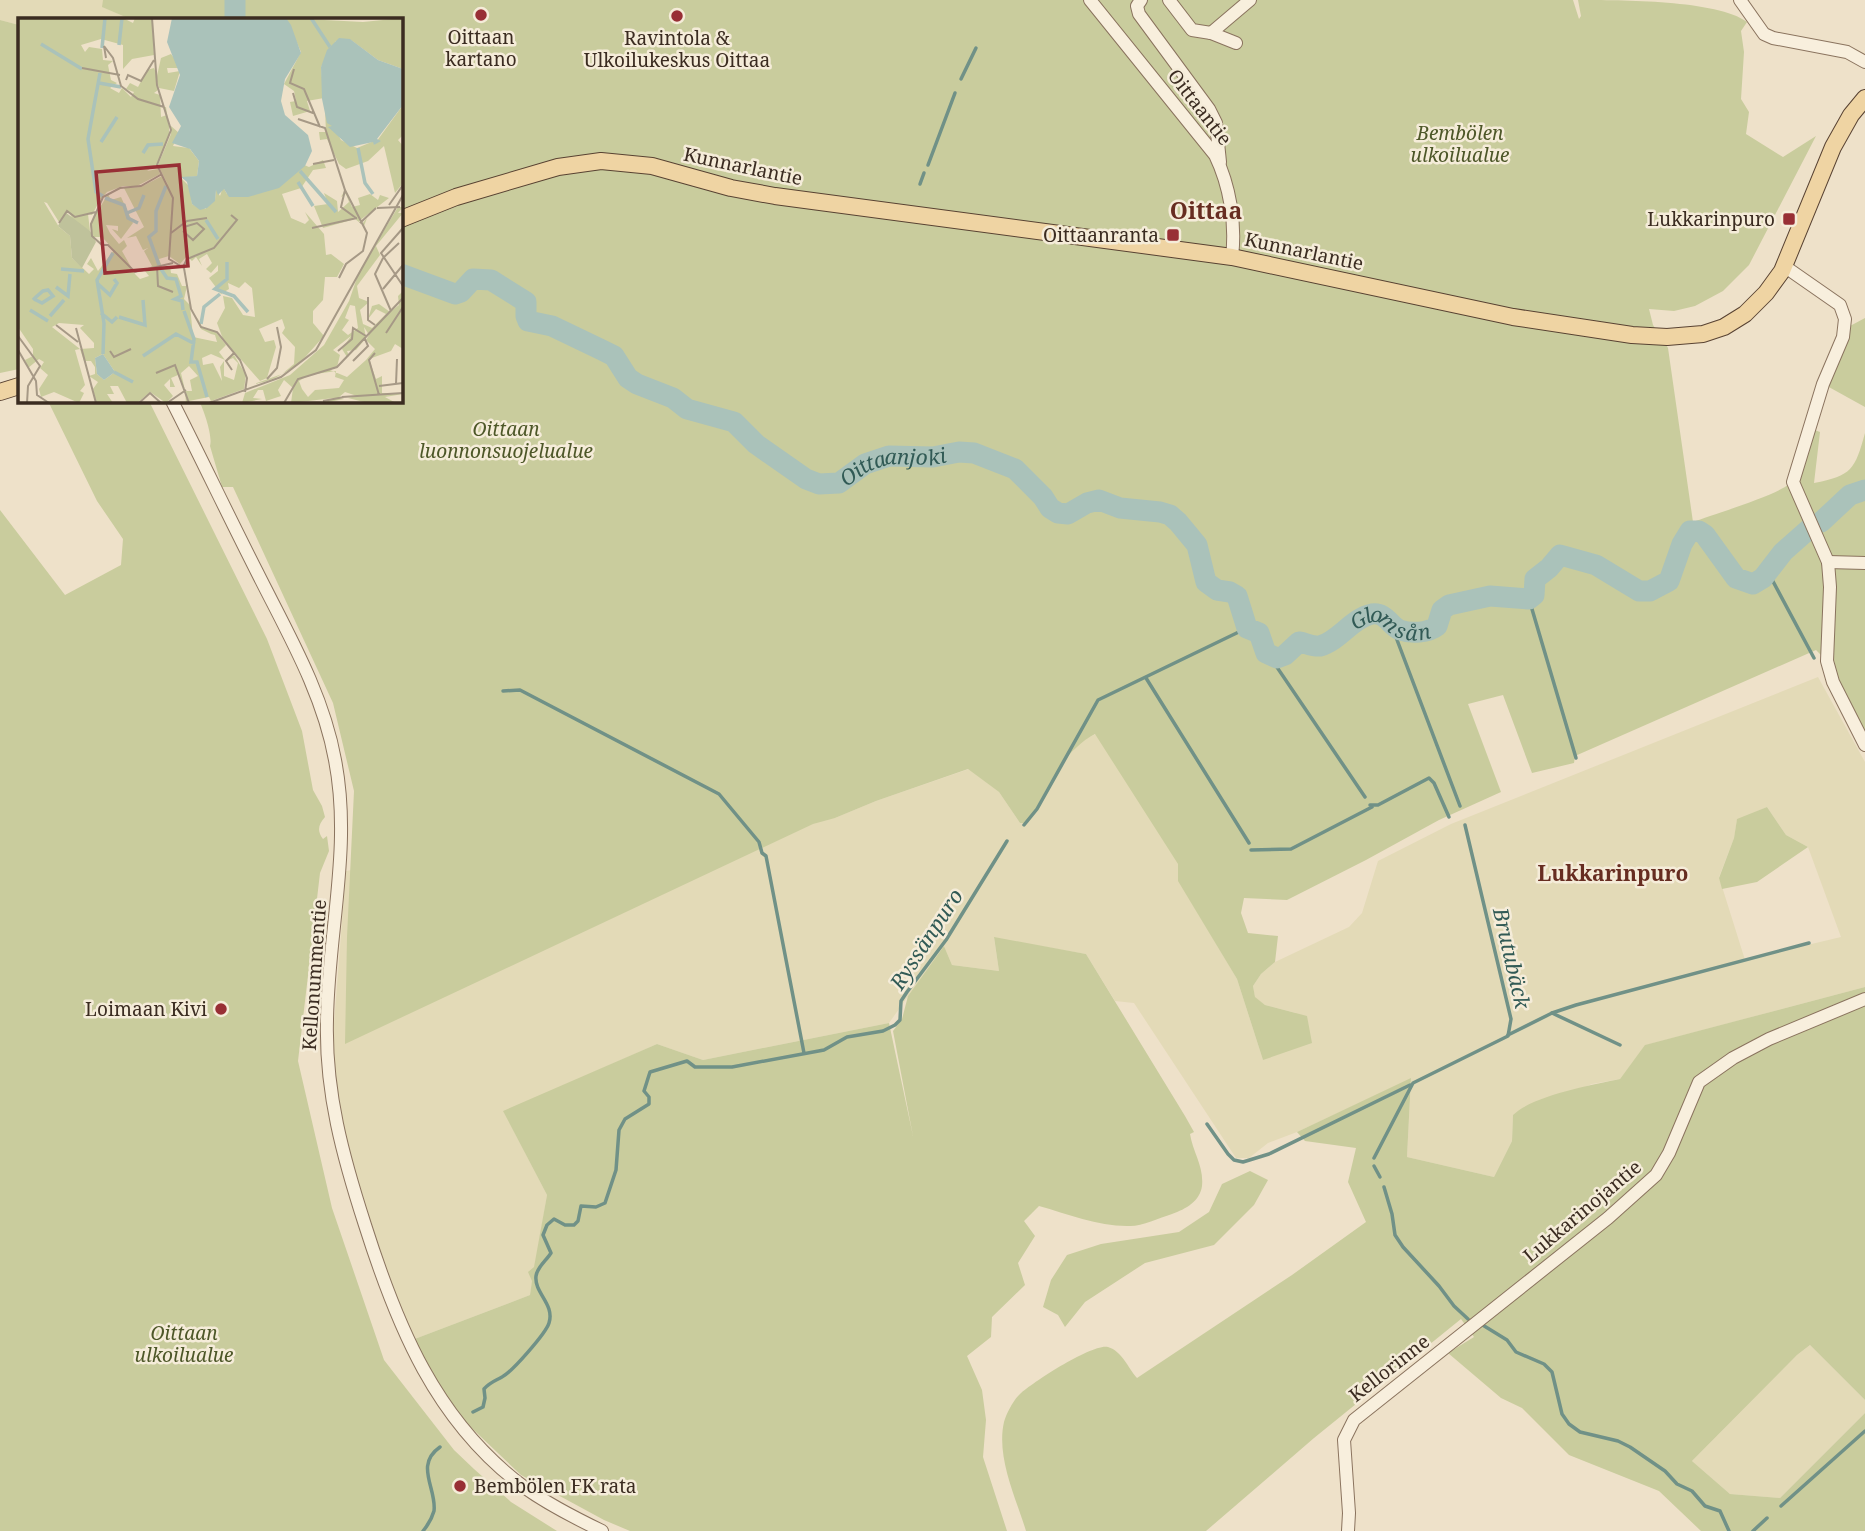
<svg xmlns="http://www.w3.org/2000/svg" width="1865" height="1531" viewBox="0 0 1865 1531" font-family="'Noto Serif',serif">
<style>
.farmland{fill:#e3dab7;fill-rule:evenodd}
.green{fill:#c9cc9d}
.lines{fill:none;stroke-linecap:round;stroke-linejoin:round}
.stream{stroke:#709187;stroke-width:3.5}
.river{stroke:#aac2ba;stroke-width:21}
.minor-casing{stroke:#8a735e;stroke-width:14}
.major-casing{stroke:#584232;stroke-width:18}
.minor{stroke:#f8efdd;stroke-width:12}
.major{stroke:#efd4a3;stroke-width:16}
.poi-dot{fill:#982f35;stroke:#f5ecd9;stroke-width:2.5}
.labels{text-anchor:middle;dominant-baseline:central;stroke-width:5;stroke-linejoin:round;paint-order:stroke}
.poi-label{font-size:19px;fill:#3b2c21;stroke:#f5ecd9;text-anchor:end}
.street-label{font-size:19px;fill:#3b2c21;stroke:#f5ecd9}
.park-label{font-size:19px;font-style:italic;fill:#4d5728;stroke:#f5ecd9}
.water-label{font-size:21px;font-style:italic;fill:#315a55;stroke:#f5ecd9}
.neighbourhood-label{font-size:21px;font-weight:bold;fill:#672d21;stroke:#f5ecd9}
.quarter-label{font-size:23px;font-weight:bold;fill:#672d21;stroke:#f5ecd9}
.inset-river{fill:none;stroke:#aac2ba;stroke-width:3.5}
.inset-road{fill:none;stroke:#a69986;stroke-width:2}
.view{fill:#982f35;fill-opacity:0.15;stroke:#982f35;stroke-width:3.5}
.inset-edge{fill:none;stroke:#3b2c21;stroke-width:3.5}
</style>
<rect width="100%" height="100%" fill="#eee1c9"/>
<g class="farmland">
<path d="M0 0H103V7L130 19H19V25L0 20Z"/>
<path d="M1818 677 1865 762V987L1646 1045 1620 1079 1592 1084 1513 1115 1512 1141 1494 1177 1407 1157 1411 1079 1297 1132 1268 1143 1249 1158H1236L1134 1003 1115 1001 1086 954 994 938 999 971 952 965 944 946 889 1023 703 1060 657 1044 504 1112 547 1195 530 1295 412 1340 386 1273 361 1198 337 1103 332 1049 346 871 451 852 835 818 876 801 969 769 999 792 1020 823H1028L1059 768 1081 741 1096 734 1179 864V881L1237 979 1263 1060 1296 1013 1265 1005 1255 998 1253 986 1261 974 1275 962 1349 927 1362 913 1378 861 1451 824ZM1767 807 1786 835 1808 847 1841 937 1745 960 1719 877 1734 838 1737 820Z"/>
<path d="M1810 1345 1865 1400V1413L1780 1498 1730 1494 1692 1461 1797 1355Z"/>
</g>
<g class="green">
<path d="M103 0H1573L1579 19 1581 16 1578 0C1620 0 1718 0 1747 22L1741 31 1744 52 1741 99 1749 112 1746 134 1783 157 1816 136 1749 265 1723 291 1695 306 1674 311 1649 309 1653 325 1668 348 1693 522C1712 515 1777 495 1789 484 1802 470 1806 447 1812 429L1820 432 1814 483C1852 476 1855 469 1865 433V735L1838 682 1830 638 1827 661 1816 650 1575 756 1574 763 1532 773 1503 695 1468 704 1501 792 1439 820 1366 860 1287 900 1244 898 1241 913 1248 933 1278 936 1275 962 1261 974 1253 986 1255 997 1265 1005 1307 1016 1312 1043 1263 1060 1237 979 1178 881V864L1095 734C1062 751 1046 792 1028 823H1020L999 792 968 769 876 801 835 818 813 824 345 1044 347 937 354 791 333 703 233 487H222L210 446C213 437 204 410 199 401H401V19H130L102 7Z"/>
<path d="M0 20 19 25V369L0 373Z"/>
<path d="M1865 318V407L1827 386 1850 326Z"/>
<path d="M48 401H149L267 639 302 731 313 790 322 806 325 817C318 825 317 831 323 839L327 836 329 851 320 873 298 1061 332 1208 384 1360 454 1450 474 1469 511 1502 557 1531H0V510L65 595 121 565 123 539 97 501Z"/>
<path d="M1767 807 1786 835 1808 847 1757 882 1722 889 1719 878 1734 838 1737 819Z"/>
<path d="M994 937 1086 954 1185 1116 1194 1132 1190 1134C1193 1153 1204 1166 1202 1186 1200 1201 1186 1209 1172 1214 1159 1218 1143 1226 1130 1226 1100 1227 1068 1214 1039 1206L1024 1221 1035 1236 1018 1263 1025 1285 992 1317 991 1337 967 1356 982 1390 986 1420 983 1457 1007 1531H630L604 1520 521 1475 459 1416 412 1340 530 1295 532 1281 528 1272 534 1267 547 1195 503 1111 657 1044 703 1060 889 1023 913 1136 893 1031 902 1019 908 996 944 946 952 965 999 971Z"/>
<path d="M1865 987V1400L1810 1345 1797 1355 1692 1461 1730 1494 1780 1498 1865 1413V1531H1701L1659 1491 1569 1455 1522 1408 1501 1398 1448 1353 1474 1337 1461 1319 1314 1438 1206 1531H1026C1016 1498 996 1457 1004 1422 1006 1414 1014 1399 1020 1394 1033 1382 1093 1343 1108 1347 1122 1351 1128 1368 1137 1378L1292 1275 1366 1222 1348 1182 1356 1148 1305 1141 1297 1132 1411 1078 1407 1157 1494 1177 1512 1141 1513 1115C1534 1095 1592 1085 1620 1079L1645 1045Z"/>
<path d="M1250 1171 1268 1180 1254 1205 1214 1245 1145 1263 1085 1302 1065 1327 1058 1315 1043 1307 1051 1280 1067 1255 1101 1244 1179 1232 1209 1212 1222 1184Z"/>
</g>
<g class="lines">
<g class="stream">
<path d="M961 79 976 48"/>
<path d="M928 165 955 93"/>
<path d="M920 184 924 173"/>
<path d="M1768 572 1814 658"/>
<path d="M1529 599 1576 758"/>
<path d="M1391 624 1460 806"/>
<path d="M1270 657 1365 797"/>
<path d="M1146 678 1249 843"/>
<path d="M503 691 520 690 719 794 759 842 762 853 766 856 804 1053"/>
<path d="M1370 805H1378L1429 778 1434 783 1449 817"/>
<path d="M1024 825 1037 809 1098 700 1247 628"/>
<path d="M1251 850 1291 849 1372 807"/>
<path d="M1552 1013 1576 1005 1809 943"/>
<path d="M1508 1035 1552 1013 1620 1045"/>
<path d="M1207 1124 1228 1154 1234 1160 1243 1162 1269 1154 1410 1085"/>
<path d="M1374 1158 1413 1083 1508 1036 1511 1019 1465 825"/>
<path d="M1374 1166 1380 1177"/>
<path d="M1384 1187 1392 1214 1395 1235 1403 1247 1439 1286 1454 1306 1468 1319"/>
<path d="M1481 1324 1507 1340 1516 1352 1544 1364 1552 1372 1562 1414 1569 1424 1580 1432 1618 1441 1630 1447 1665 1471 1677 1484 1692 1491 1705 1506 1720 1511 1729 1531"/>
<path d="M473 1412 483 1407 485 1398 484 1389C490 1382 495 1381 502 1377 512 1372 546 1333 549 1323 555 1304 534 1293 536 1276 537 1267 546 1261 551 1253L543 1235 547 1225 554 1219 565 1225H574L578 1221 581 1206 596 1207 605 1203 616 1170 619 1130 625 1119 649 1104V1097L644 1091 650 1072 687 1061 695 1067H732L824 1050 847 1037 883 1031 895 1025 900 1020 901 1001 907 992 946 940 1007 841"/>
<path d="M1781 1506 1865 1431"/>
<path d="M423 1531C428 1525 432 1518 434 1511 437 1489 414 1465 440 1447"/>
<path d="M1753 1531 1767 1518"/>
</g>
<g class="river">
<path d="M235 19V0"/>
<path id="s1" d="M401 274 455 294 461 292 473 279 491 280 526 302V316L528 321 552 326 602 350 614 356 628 378 637 384 673 398 687 409 734 422 756 444 806 479 819 484 839 483 865 464 889 456 933 457 959 452 974 453 1015 469 1043 497 1050 508 1058 513 1068 514 1087 503 1099 500 1120 508 1160 512 1170 515 1178 522 1197 545 1206 582 1217 590 1230 592 1237 596 1247 628 1259 633 1266 653 1277 658 1285 655 1299 642C1306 643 1313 647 1320 646 1339 641 1352 618 1372 614 1386 612 1390 626 1400 630 1411 634 1428 633 1437 626L1442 610 1449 605 1490 596 1529 599 1534 595 1535 579 1549 568 1560 555 1596 565 1639 591H1650L1669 581 1682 544 1690 531H1699L1705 535 1736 578 1753 584 1763 578 1783 552 1809 529"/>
<path d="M1821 522 1850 495 1865 490"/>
</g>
<g class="minor-casing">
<g id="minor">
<path d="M1090 0 1215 155C1230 186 1236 223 1232 257"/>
<path d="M1141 0 1137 6 1139 14 1209 109 1216 123 1220 162"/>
<path d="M1169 0 1192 30 1211 33 1236 43"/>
<path d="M1740 0 1764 34 1773 38 1847 52 1865 62"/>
<path d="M1211 33 1250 0"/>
<path d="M1784 266 1840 305 1845 319 1843 337 1823 384 1793 482 1828 562 1830 587 1827 661 1833 682 1865 745"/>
<path d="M172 401C201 458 228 515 257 572 287 632 323 693 335 760 352 847 328 932 327 1020 325 1092 343 1157 365 1225 397 1326 436 1422 524 1487 549 1505 575 1518 602 1531"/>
<path d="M1828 562 1865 563"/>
<path d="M1348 1531 1349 1513 1344 1440 1354 1420 1608 1218 1656 1175 1669 1153 1699 1082 1733 1058 1769 1039 1865 999"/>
</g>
</g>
<g class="major-casing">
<g id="major">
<path d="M401 219 456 197 558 167 601 161 652 166 731 188 775 196 1232 257 1513 317 1632 335 1667 337 1703 334 1724 327 1745 314 1766 293 1782 271 1833 147 1851 115 1865 98"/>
<path d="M0 392 19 386"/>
</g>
</g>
<use href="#minor" class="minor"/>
<use href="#major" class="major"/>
</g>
<g class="poi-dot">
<circle cx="481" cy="15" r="7"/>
<circle cx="677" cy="16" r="7"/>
<rect x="1782" y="212" width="14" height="14" rx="3.5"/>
<rect x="1166" y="228" width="14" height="14" rx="3.5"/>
<circle cx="221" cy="1009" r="7"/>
<circle cx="460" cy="1486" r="7"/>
</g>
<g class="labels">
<g class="poi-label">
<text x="481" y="37" text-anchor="middle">Oittaan<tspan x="481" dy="22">kartano</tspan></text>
<text x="677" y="38" text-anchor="middle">Ravintola &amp;<tspan x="677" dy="22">Ulkoilukeskus Oittaa</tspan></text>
<text x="1775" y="219">Lukkarinpuro</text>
<text x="1159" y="235">Oittaanranta</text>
<text x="207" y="1009">Loimaan Kivi</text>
<text x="474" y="1486" text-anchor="start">Bembölen FK rata</text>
</g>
<g class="street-label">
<text transform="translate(1200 107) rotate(52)">Oittaantie</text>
<text transform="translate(743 166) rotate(12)">Kunnarlantie</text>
<text transform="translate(1304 251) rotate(12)">Kunnarlantie</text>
<text transform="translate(314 975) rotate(-86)">Kellonummentie</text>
<text transform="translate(1582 1211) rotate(-40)">Lukkarinojantie</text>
<text transform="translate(1389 1368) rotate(-38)">Kellorinne</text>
</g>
<g class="park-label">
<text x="1460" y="133">Bembölen<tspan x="1460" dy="22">ulkoilualue</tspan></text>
<text x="506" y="429">Oittaan<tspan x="506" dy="22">luonnonsuojelualue</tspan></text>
<text x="184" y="1333">Oittaan<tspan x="184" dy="22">ulkoilualue</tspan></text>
</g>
<g class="water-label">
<text stroke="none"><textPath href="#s1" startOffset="581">Oittaanjoki</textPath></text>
<text stroke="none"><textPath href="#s1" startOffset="1213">Glomsån</textPath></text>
<text transform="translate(926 939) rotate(-57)">Ryssänpuro</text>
<text transform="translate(1512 958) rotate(77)">Brutubäck</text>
</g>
<g class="neighbourhood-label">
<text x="1613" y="873">Lukkarinpuro</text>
</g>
<g class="quarter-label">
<text x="1206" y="210">Oittaa</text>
</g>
</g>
<g transform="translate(18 18)">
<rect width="385" height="385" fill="#eee1c9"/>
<path d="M0 0H105L115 5 117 0H134L136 37 114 41 105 51V27L83 21 63 27 67 34 71 29 84 31 85 42 95 43 90 47 93 62 99 65 92 70 101 75 104 70 113 79 116 74 108 71 112 65 120 69 129 52 136 50 139 58 143 40 153 36 159 44 160 50H149L150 55 162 53 156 73 141 70 138 60 140 72 136 75 142 77 143 99 149 97 145 89H148L151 108V117L139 146 129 153 140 151 142 156 119 168H105L89 174 82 182 74 197 70 196 72 213 59 207 49 192 41 204 29 185 26 184 41 209 52 218 54 240 71 256 76 251 69 246 73 240 80 253 96 232 84 219H75L72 206 90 176 93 182 103 179 115 205 103 221 94 211 100 213V208L88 207 92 215 101 226 106 222 109 228 104 233 117 256 122 261 131 258 127 253 134 248 126 233 130 230 125 232 118 218 109 220 126 209 106 170 123 169 144 158 150 167 140 147 153 116V108L161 115 155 128 171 130 181 143 179 158 163 160 172 169 174 186 179 189 182 185 187 191 197 182 198 171 202 178 205 169 209 176 241 174 256 169 255 161 279 144 291 149 305 142 308 150 295 152 283 170 264 176 273 200 287 206 291 202 287 194 306 216 308 237 313 236 326 246 319 259H307L305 282 295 293V305L306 318 281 346 257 360 246 364 236 366 264 356 276 346 277 329 264 315 267 310 264 301 241 311 247 324 256 322 258 329 249 360 242 363 205 321 199 305 207 290 205 278 214 280 225 297 237 299 234 270 227 264 221 270 210 265 211 271 203 276 191 260 200 253V247L193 255 188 251 194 245 189 236 181 241 184 248 178 239 174 243 169 238 162 246 151 238 141 241 144 249 152 248 153 255 159 256 164 268H169L166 281 172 287 175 319 199 324 197 317 193 316 183 311 181 307 180 302 177 298 180 301 184 310 197 313 208 327 201 334 207 342 193 336 184 340 185 347 195 345 204 363 202 349 206 343V358L216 362 220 345 215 340 208 343 216 337 228 357 226 371 193 383 191 379 171 383 169 378 170 385H168L167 373H174L172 362 180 358 171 348 163 355 167 372 160 357 153 360 157 369H152V361L146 367 155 378 148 385 132 374 119 385H109L100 368H92L96 376H89L95 385H78L75 371 80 364 71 358 77 356V349L73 343H66L62 331 76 330V325L62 310 66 307 41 305 34 309 62 331 57 332 67 367 62 373 66 375 61 385 36 374 23 379 21 371 30 357 22 350 26 344 21 341 10 350 7 342 15 338V331L0 309ZM85 336 97 354 86 362 79 356 77 340ZM268 0 345 4 385 0V51L360 42 333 22 318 23 303 49 306 80 289 83 292 93 275 98 272 84 278 83 276 73 266 66 283 34ZM385 87V117L380 122 385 128V165L377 175 366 128 350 143 328 151 321 146 309 121 302 122 301 114H308L307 92 323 122 339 130 356 123V127ZM327 172 334 189 342 187 340 180 352 176 360 182 362 177 371 180 341 203 344 206 349 200 346 208 337 201 305 210 296 188 310 186 306 175 319 183 320 194 331 184 328 176 323 179ZM380 189H385L380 195H385L358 228 362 237 339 268 341 280 351 284 342 292 345 306 354 310 368 296 358 291 350 301 354 288 361 286 372 294 381 287 380 278 385 273V331L377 326 373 333 351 341 358 361 364 358V375L385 376 367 379 378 385H350L330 380 339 378 327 374 320 380 326 381 306 385 316 380 273 385 275 370 266 362 260 372 263 378 248 383 245 372H240L235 380 244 381 224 385 227 375 272 357 306 327 331 283 341 254ZM332 287 337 288 340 310 330 317 324 312 331 302 327 300ZM346 309 351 317 348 322 357 331 348 342 329 359 312 352 319 349 322 337 315 332 333 318 324 331 329 339 331 338 329 333 338 332 348 320ZM318 353 317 359 326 362 321 370 297 372 290 379 284 371 281 363 291 357Z" fill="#c9cc9d" fill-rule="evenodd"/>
<path d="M47 194 72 213 78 224 64 250 54 240 52 218 40 208Z" fill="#bfc29b"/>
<path d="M154 0H268L273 7 283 35 267 61 263 83 267 97 290 117 294 133 287 148 261 170 230 179H211L206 171 200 177 198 172 197 183 189 190 182 192 174 186 169 164 163 159 179 158 181 143 172 131 154 125 163 108 151 89 162 57 149 24ZM321 20 332 21 360 42 385 51V87L359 121 363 123 356 127 355 124 332 129 310 109 314 108 309 105 304 81 303 49 309 32ZM85 336 97 354 86 362 79 356 77 340Z" fill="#aac2ba"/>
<path class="inset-river" d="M293 0 312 29M23 26 64 51M101 27 104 0M84 30 87 0M82 55 70 121 78 174 85 178M81 65 103 69M83 124 99 99M340 130 347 165 355 176M125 135 130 127 145 126M282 153 318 194M280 164 295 188M87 180 106 187 110 200 120 205M109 195 121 190 126 177M188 202 200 221M209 244V261L197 271 216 278 230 294M141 247 131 219 138 213V193L148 168M141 248 149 260 158 261 163 278 157 281 164 283 165 292M43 251 66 253M80 266 92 277 99 265 96 261M38 269 50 278 52 256M15 282 18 279 25 273 30 272 35 278 24 285 16 281M12 292 30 303M166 293 176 321 173 344H179L189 379M83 295 94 304 99 299M32 298 46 282M101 299 127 307 125 282M183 306 186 289 202 276M85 336 86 305 79 262 95 235M125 338 158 316 177 326M96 354 115 364"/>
<path class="inset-road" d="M134 0 139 67 153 112 139 147 155 180 151 241 166 250 173 291 183 309 199 314 222 342 229 360 227 374M88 40 86 28 95 40 103 68 120 81 146 89M64 50 102 57M276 51 272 65 286 71 302 109M108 62 110 57 123 63 136 42M275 75 279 89 295 95M280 101 307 110 327 172 349 215 345 233 328 246 321 260M295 146 316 142M327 172 323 189 338 200M371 187 385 167M359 190 382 189M41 205 49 193 57 199 78 194M342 205 358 190M294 210 339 200M385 210 363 235 385 268M165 213 175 222 186 211 179 205 166 209M153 215 169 203 189 200M84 227 74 218 73 206 85 179 102 170 123 168 144 156M84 227H90L117 254 155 245M139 248 140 268 155 274M165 249 169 241 196 230 219 202 213 197M365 271 385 247M350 279V302L357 307M373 293 357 256 365 240 381 225M38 307 60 324M58 310 78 385M368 315 385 289M0 318 22 348 10 368 9 385M0 332 18 363 19 377 31 385M92 333 96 339 113 331M320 333 334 321 335 310 348 318M357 335 351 342 361 377M335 343 350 328 347 321M214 352 208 343 216 335M138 355 157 347 171 385M249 361 259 350 263 329 259 309M378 366 379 341M361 368 385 365M324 379 385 375M305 383 326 379M121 385 132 375 143 385M149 385 168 372M191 385 263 359 298 332 385 177M266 385 280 361 319 349 385 280"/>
<path class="view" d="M161 147 170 248 87 255 78 154Z"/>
<rect width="385" height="385" class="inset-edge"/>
</g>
</svg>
